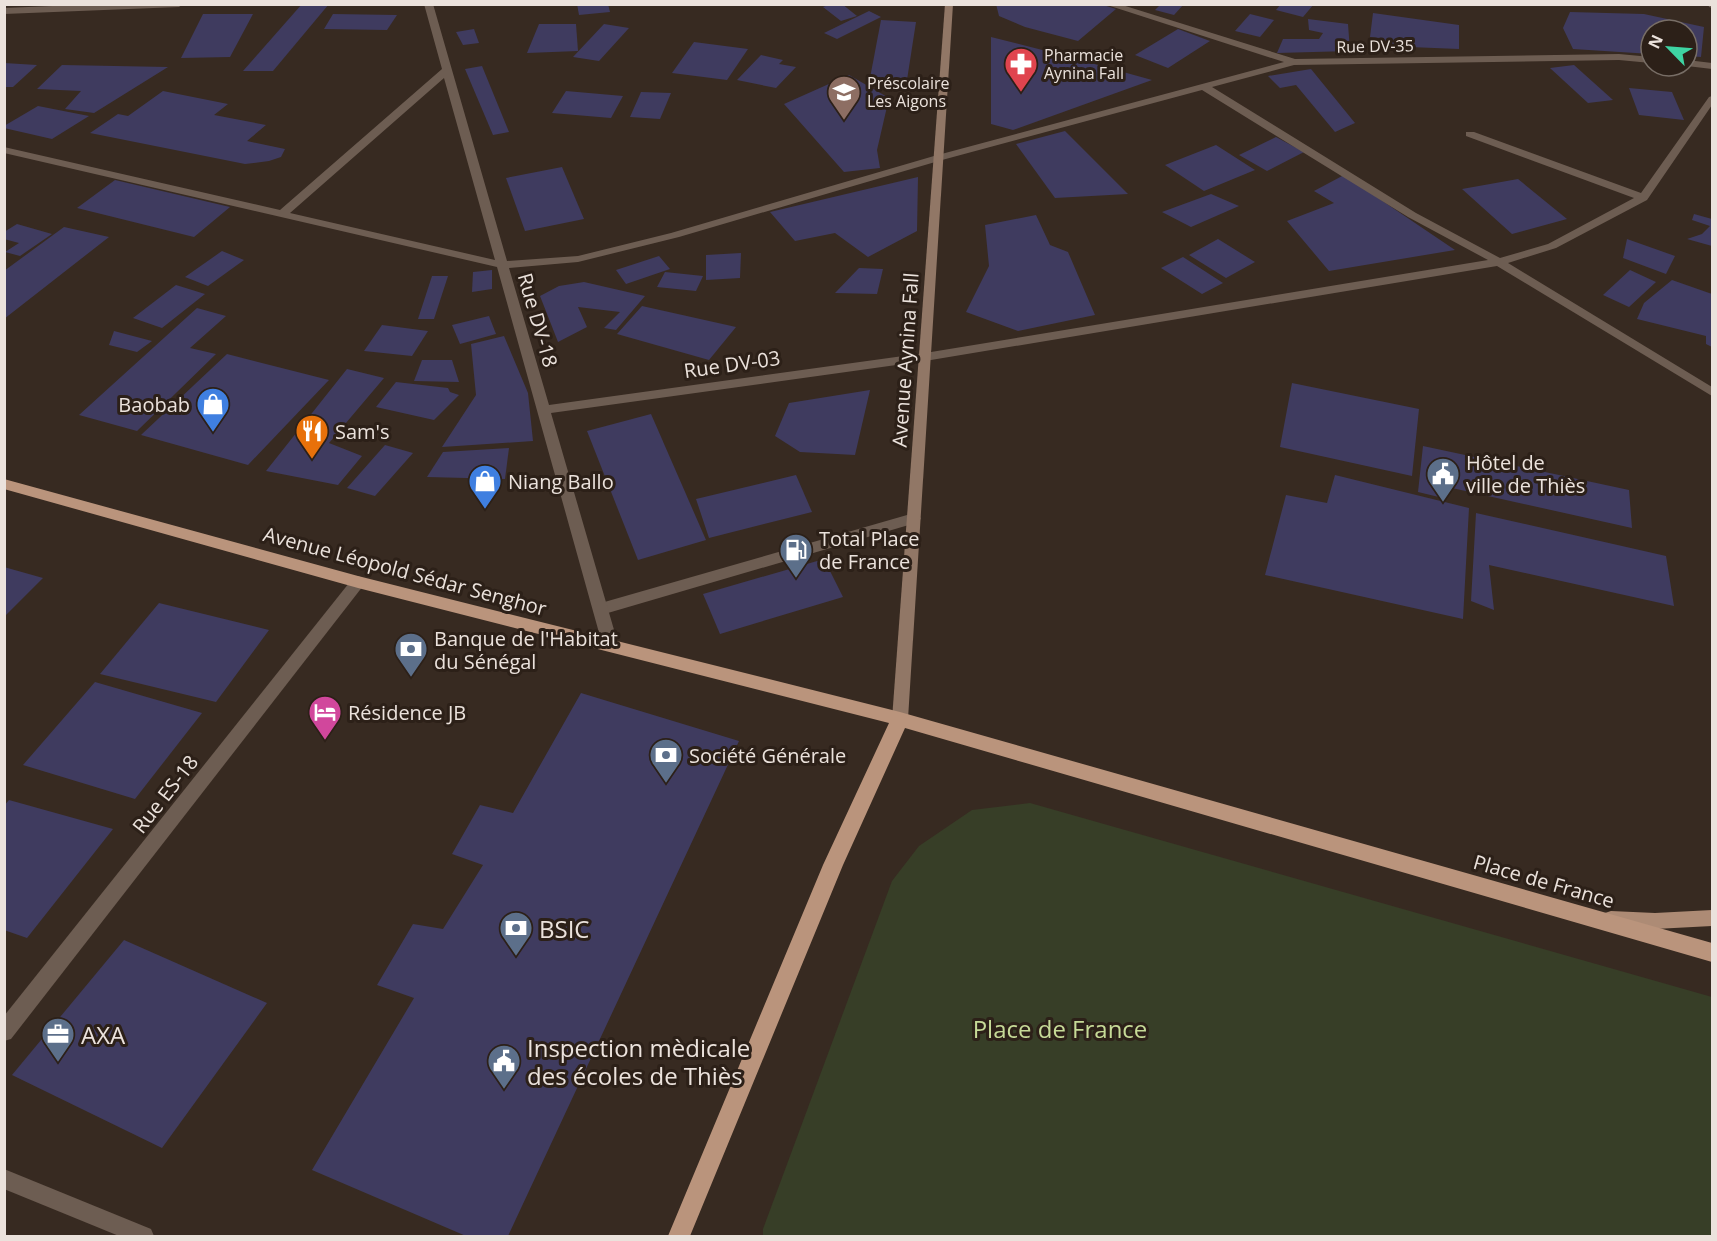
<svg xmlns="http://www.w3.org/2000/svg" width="1717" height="1241" viewBox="0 0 1717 1241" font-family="'Open Sans',sans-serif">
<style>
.green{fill:#373e27}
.building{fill:#3f3b5f}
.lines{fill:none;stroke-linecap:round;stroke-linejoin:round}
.service{fill:#6d5d52;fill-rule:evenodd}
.minor{fill:#6d5d52;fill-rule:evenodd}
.secondary{fill:#917766;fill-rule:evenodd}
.primary{fill:#ad8b75;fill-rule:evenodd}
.trunk{fill:#ba947c;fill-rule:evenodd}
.labels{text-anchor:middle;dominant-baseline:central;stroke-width:6;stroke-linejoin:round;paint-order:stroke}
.far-street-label{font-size:16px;fill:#ebe2dc;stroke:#2c2018}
.far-poi-label{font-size:16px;fill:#ebe2dc;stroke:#2c2018;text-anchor:start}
.street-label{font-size:20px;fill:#ebe2dc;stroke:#2c2018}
.poi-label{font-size:20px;fill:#ebe2dc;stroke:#2c2018;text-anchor:start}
.near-poi-label{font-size:24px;fill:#ebe2dc;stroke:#2c2018;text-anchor:start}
.near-park-label{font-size:24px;fill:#c6da97;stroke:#2c2018}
</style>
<rect width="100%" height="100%" fill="#372a21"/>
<path class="green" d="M1030 803 1712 997V1236H763V1229L892 881 919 846 972 810Z"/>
<g class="building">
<path d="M302 4H329L273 71H243Z"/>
<path d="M577 4H608L610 12 579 15Z"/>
<path d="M831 4H842L857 16 841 21 823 7Z"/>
<path d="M996 4H1100L1116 9 1078 41 1025 27 999 16Z"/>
<path d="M1161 4H1184L1174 15 1155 10Z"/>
<path d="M1281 4H1314L1303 17 1276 10Z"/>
<path d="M869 11 881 17 837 39 824 33Z"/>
<path d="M1570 12 1644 14 1704 27 1701 57 1687 56V30H1651V54L1573 49 1563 28Z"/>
<path d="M1373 13 1459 25V49L1385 46 1380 38 1370 37Z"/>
<path d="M203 14H253L230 57 181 58Z"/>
<path d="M333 14 397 15 387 30 324 29Z"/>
<path d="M1250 14 1274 20 1260 37 1235 31Z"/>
<path d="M1308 19 1348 24 1350 51 1277 53 1283 39H1319L1323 33 1309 30Z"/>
<path d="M881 20 916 22 907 80 870 78Z"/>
<path d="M539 24H576L578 51 527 53Z"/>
<path d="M604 24 629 28 599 61 573 57Z"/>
<path d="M474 29 479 43 463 45 456 32Z"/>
<path d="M1178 29 1210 41 1168 68 1135 55Z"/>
<path d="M991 37 1062 55 1152 80 1013 130 991 124Z"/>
<path d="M694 42 748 49 727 80 672 73Z"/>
<path d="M761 55 783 60 779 64 796 67 776 88 737 80Z"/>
<path d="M4 63 37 65 13 87H4Z"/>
<path d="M62 65 168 67 94 113 65 109 81 91 37 89Z"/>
<path d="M1574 65 1613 100 1588 103 1550 68Z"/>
<path d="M482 66 509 132 493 135 465 69Z"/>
<path d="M1311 69 1355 123 1335 132 1296 85 1280 88 1268 76Z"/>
<path d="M849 75 889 98 877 150 880 168 844 172 784 104Z"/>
<path d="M1629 88 1672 92 1684 120 1639 115Z"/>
<path d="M163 91 228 104 214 115 266 125 247 141 285 149 281 157 269 161 245 164 90 133 118 114 128 116Z"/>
<path d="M566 91 623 96 611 118 552 113Z"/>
<path d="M641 92 671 93 660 119 630 117Z"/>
<path d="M38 106 89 116 52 139 4 128V126Z"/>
<path d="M1065 131 1128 194 1055 198 1016 144Z"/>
<path d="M1276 137 1304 152 1267 171 1239 155Z"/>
<path d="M1216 145 1255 170 1204 191 1165 165Z"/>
<path d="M562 167 584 219 525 231 506 178Z"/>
<path d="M1344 175 1455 250 1329 271 1287 221 1334 203 1314 191Z"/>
<path d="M918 177 917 231 868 257 835 233 795 241 770 212Z"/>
<path d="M1518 179 1567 219 1512 234 1462 189Z"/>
<path d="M115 180 230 207 194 237 77 208Z"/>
<path d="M1211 194 1239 206 1191 227 1162 212Z"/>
<path d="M1694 214 1712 219V246L1687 239 1702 234 1710 226 1692 220Z"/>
<path d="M1036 215 1050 245 1068 252 1095 315 1018 331 966 312 989 266 985 225Z"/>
<path d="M17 224 52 234 20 256 5 252 19 243 4 239V232Z"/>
<path d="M64 227 109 237 4 319V271Z"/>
<path d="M1218 239 1255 262 1226 278 1189 255Z"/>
<path d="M1627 239 1675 256 1666 274 1623 258Z"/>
<path d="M222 251 244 260 208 286 185 277Z"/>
<path d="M741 253 740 278 706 280V255Z"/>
<path d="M659 256 670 269 626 284 616 270Z"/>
<path d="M1183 257 1223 283 1202 294 1161 268Z"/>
<path d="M859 268 883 269 877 294 835 293Z"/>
<path d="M492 270V289L472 292 473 272Z"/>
<path d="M1630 270 1656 282 1629 307 1603 295Z"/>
<path d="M665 272 703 276 696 291 657 287Z"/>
<path d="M432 276H448L434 319H418Z"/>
<path d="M1672 280 1712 294V347L1706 344V336L1637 319 1644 303Z"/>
<path d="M584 282 645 296 616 330 604 328 620 312 578 307 587 327 558 342 540 296 559 286Z"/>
<path d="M176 285 205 294 162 328 133 318Z"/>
<path d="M642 306 736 327 709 360 617 334Z"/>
<path d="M197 308 226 316 190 348 216 354 137 431 79 415Z"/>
<path d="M489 316 496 334 460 344 452 325Z"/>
<path d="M382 325 428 331 412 356 364 351Z"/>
<path d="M114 331 152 341 137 352 109 345Z"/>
<path d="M504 336 528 393 533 441 442 447 476 395 471 344Z"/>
<path d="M227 354 329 380 248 465 141 435Z"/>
<path d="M422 360H452L459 382 414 381Z"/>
<path d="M347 369 384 378 329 443 362 456 338 485 266 471Z"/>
<path d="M396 382 448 388 450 392 459 395 434 420 376 407Z"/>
<path d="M1292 383 1419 409 1412 476 1280 447Z"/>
<path d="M870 390 855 455 800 452 775 436 789 403Z"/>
<path d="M651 414 706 540 638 560 587 431Z"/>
<path d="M385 445 413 453 375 496 347 488Z"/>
<path d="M1423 446 1629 490 1632 528 1443 486V498L1418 492Z"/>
<path d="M509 448 505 479 427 477 443 452Z"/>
<path d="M796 475 812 512 709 538 696 499Z"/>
<path d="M1335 475 1469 508 1463 619 1265 575 1286 495 1327 503Z"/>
<path d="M1476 513 1666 556 1674 606 1489 565 1494 610 1471 601Z"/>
<path d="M824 559 843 597 720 634 703 594Z"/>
<path d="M4 567 43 578 4 617Z"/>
<path d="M159 603 269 630 216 702 100 674Z"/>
<path d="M95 682 202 713 135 799 23 765Z"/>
<path d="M581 693 739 741 508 1236H466L312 1170 414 998 377 985 413 924 443 929 483 865 452 854 480 805 513 813Z"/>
<path d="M9 800 113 829 27 938 4 930V806Z"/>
<path d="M124 940 267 1003 162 1148 12 1075Z"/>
</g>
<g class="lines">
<path class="service" d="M914 513 921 518 919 522 601 615 596 613 594 609 596 605 601 603Z"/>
<g class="minor">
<path d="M100 4H183L179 7 4 14V8Z"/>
<path d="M424 4H433L507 261 578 256 671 233 934 156 1284 62 1104 4H1119L1295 59 1619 54 1651 57V63L1619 60 1294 65 1212 87 1416 213 1500 258 1548 244 1634 198 1466 136V132H1474L1641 193 1709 97 1712 96V105L1647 200 1556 248 1508 263 1712 387V396L1497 266 925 361 551 413 619 647 616 651H606L603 647 497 267 4 153V147L280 210 442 69ZM444 78 495 260 290 213ZM1202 90 1408 217 1488 260 925 353 549 405 509 268 578 262 679 237 942 160Z"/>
<path d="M1708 4H1712V8L1709 7Z"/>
<path d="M1687 60 1712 63V69L1687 66Z"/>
<path d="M358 576 363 578 365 582 363 586 11 1039 4 1041V1016L353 578Z"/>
<path d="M4 1169 151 1229 154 1236H119L4 1189Z"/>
</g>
<path class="secondary" d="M945 4H953L908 719 906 724 900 726 894 724 892 719Z"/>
<path class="primary" d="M1712 910V926L1655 929 1611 927 1605 925 1602 919 1605 913 1611 911 1655 913Z"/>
<path class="trunk" d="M4 479 358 576 900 712 1712 943V962L905 728 843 865 690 1236H668L823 865 889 723 358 588 4 489Z"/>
</g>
<defs>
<g id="pharmacy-pin" transform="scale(1.725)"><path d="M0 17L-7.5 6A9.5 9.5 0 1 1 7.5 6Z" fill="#e0444e" stroke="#2c2018"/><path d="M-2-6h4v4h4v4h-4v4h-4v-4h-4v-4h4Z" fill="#fff"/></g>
<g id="school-pin" transform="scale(1.725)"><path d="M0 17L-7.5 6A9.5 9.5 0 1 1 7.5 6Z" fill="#8d6e63" stroke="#2c2018"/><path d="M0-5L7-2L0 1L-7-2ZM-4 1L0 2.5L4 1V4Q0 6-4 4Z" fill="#fff"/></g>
<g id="shop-pin" transform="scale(1.725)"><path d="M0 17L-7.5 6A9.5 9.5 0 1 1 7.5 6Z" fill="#3f7fe0" stroke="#2c2018"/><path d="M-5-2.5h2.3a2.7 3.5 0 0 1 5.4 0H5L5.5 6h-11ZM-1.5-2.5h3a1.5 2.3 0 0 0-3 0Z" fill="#fff"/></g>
<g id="restaurant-pin" transform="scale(1.725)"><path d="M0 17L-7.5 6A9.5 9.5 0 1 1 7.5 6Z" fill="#e8710a" stroke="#2c2018"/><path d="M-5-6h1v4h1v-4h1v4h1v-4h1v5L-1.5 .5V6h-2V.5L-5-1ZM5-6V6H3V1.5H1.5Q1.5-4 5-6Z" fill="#fff"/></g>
<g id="civic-pin" transform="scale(1.725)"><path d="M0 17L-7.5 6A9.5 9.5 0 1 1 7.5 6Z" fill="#5c6f8a" stroke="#2c2018"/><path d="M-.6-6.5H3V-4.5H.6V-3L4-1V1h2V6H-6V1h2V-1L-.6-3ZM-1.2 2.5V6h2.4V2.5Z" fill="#fff"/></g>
<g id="fuel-pin" transform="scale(1.725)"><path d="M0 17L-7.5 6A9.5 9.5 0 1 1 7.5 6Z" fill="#5c6f8a" stroke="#2c2018"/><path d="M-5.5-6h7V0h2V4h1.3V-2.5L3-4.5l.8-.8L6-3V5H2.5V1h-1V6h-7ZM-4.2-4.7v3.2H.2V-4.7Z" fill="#fff"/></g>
<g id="bank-pin" transform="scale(1.725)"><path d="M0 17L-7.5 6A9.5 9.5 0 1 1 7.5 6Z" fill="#5c6f8a" stroke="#2c2018"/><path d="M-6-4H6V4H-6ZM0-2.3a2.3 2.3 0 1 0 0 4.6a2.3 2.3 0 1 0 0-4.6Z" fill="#fff"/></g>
<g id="hotel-pin" transform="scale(1.725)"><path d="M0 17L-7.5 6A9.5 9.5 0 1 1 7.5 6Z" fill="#d1479c" stroke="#2c2018"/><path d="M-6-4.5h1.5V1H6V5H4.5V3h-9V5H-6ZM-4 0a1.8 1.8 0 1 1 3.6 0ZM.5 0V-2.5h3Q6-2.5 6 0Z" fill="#fff"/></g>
<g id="office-pin" transform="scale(1.725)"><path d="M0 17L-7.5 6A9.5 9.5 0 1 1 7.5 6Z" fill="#5c6f8a" stroke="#2c2018"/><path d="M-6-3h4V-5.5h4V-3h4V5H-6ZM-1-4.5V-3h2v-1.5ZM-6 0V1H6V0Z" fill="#fff"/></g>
</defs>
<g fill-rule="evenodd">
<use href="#pharmacy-pin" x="1021" y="64"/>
<use href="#school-pin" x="844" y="92"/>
<use href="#shop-pin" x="213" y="404"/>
<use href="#restaurant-pin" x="312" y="431"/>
<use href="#civic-pin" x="1443" y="474"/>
<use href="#shop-pin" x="485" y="481"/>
<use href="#fuel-pin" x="796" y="550"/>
<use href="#bank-pin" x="411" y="649"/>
<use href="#hotel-pin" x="325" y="712"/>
<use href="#bank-pin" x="666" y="755"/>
<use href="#bank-pin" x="516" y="928"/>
<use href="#office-pin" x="58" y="1034"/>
<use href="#civic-pin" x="504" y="1061"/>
</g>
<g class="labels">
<g class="far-street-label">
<text transform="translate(1375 46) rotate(-1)">Rue DV-35</text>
</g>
<g class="far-poi-label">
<text x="1044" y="55">Pharmacie<tspan x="1044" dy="18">Aynina Fall</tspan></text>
<text x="867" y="83">Préscolaire<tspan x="867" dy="18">Les Aigons</tspan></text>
</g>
<g class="street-label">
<text transform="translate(538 320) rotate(74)">Rue DV-18</text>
<text transform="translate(905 360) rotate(-86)">Avenue Aynina Fall</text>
<text transform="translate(732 364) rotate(-8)">Rue DV-03</text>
<text transform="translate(405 571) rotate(15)">Avenue Léopold Sédar Senghor</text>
<text transform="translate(165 794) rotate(-52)">Rue ES-18</text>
<text transform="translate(1544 881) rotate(16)">Place de France</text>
</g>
<g class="poi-label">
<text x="190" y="404" text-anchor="end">Baobab</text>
<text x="335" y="431">Sam's</text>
<text x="1466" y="462">Hôtel de<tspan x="1466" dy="23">ville de Thiès</tspan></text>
<text x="508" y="481">Niang Ballo</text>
<text x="819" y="538">Total Place<tspan x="819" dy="23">de France</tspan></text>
<text x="434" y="638">Banque de l'Habitat<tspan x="434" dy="23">du Sénégal</tspan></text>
<text x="348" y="712">Résidence JB</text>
<text x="689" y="755">Société Générale</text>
</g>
<g class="near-poi-label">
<text x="539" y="928">BSIC</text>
<text x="81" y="1034">AXA</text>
<text x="527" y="1047">Inspection mèdicale<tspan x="527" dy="28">des écoles de Thiès</tspan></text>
</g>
<g class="near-park-label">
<text x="1060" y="1028">Place de France</text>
</g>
</g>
<rect width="1717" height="1241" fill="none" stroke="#ebe2dc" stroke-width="12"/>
<g transform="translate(1669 48) rotate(295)"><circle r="28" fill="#2c2018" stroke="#786e66" stroke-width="1.5"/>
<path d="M0-4.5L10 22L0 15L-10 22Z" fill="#3ed4a3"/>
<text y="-9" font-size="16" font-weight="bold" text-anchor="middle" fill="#ebe2dc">N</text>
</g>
</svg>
